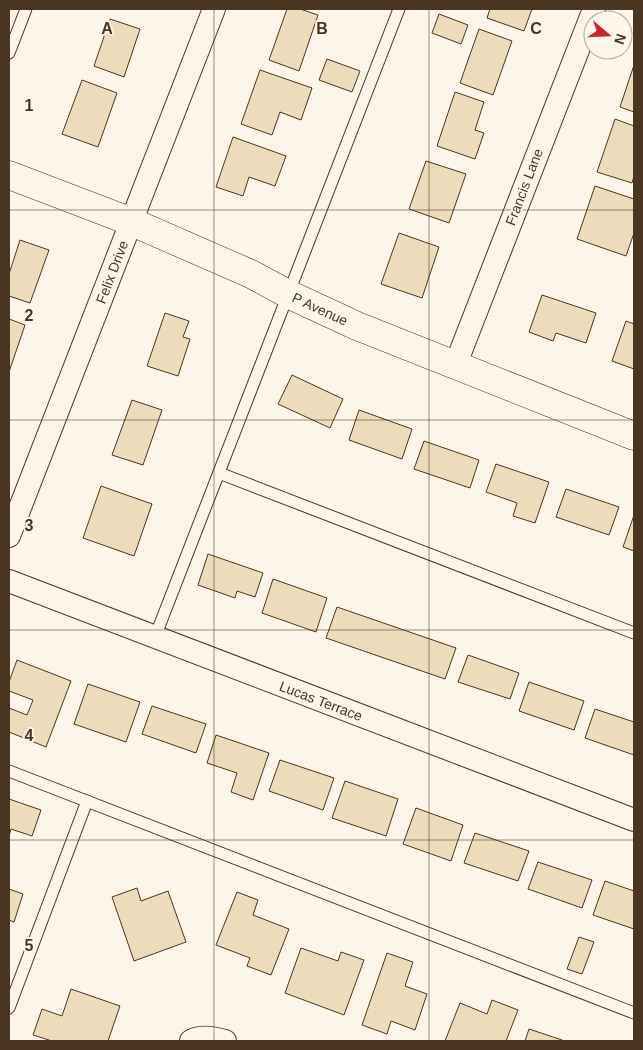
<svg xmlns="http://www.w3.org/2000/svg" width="643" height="1050" viewBox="0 0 643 1050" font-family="Helvetica,sans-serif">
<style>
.building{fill:#ecdcbc;stroke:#4a3520}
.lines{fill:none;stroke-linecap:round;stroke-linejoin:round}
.lane-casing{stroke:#4a3520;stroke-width:13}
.street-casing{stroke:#4a3520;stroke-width:24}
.secondary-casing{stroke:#4a3520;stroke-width:29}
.lane{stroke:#fbf6e9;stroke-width:11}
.street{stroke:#fbf6e9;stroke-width:22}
.secondary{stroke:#fbf6e9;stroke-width:28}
.grid{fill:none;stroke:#4a3520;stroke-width:1;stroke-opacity:0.55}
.labels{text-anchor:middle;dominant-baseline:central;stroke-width:4;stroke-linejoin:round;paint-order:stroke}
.street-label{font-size:14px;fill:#4a3520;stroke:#fbf6e9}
.grid-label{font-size:16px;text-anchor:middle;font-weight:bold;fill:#4a3520;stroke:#fbf6e9;stroke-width:4;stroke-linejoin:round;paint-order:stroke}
</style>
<rect width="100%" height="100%" fill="#fbf6e9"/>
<g class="building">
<path d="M287 9H300L318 15 299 71 269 60Z"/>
<path d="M490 9H532L524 31 487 18Z"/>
<path d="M439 14 468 25 461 44 432 33Z"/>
<path d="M110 19 140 29 124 77 94 66Z"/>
<path d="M479 29 512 41 493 95 460 83Z"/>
<path d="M327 59 360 71 352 92 319 80Z"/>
<path d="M634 65V112L620 107Z"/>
<path d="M260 70 312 88 301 120 280 112 272 135 241 124Z"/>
<path d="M82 80 117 93 98 147 62 134Z"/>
<path d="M455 92 484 102 475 130 484 133 475 159 437 146Z"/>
<path d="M615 119 634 126V176L632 183 597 172Z"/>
<path d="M233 137 286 156 275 186 249 177 243 196 216 187Z"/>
<path d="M426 161 466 174 449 223 409 209Z"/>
<path d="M595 186 634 199V233L626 256 577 239Z"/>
<path d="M399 233 439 247 422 298 381 284Z"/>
<path d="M20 240 49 250 30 303 9 296V274Z"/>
<path d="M542 295 596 313 586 343 556 333 553 341 529 332Z"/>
<path d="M165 313 189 321 183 337 190 339 178 376 147 366Z"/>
<path d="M9 319 25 325 9 372Z"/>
<path d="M626 321 634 324V369L612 361Z"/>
<path d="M292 375 343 399 330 428 278 404Z"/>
<path d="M132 400 162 410 143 465 112 455Z"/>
<path d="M359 410 412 429 402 459 349 440Z"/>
<path d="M424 441 479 460 470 488 414 469Z"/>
<path d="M496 464 549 482 535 523 513 516 517 503 486 492Z"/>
<path d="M101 486 152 504 134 556 83 538Z"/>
<path d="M566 489 619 507 609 535 556 517Z"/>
<path d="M634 515V551L623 547Z"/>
<path d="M208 554 263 573 255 597 237 591 235 598 198 585Z"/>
<path d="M273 579 327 598 316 632 262 613Z"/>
<path d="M337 607 456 648 445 679 326 638Z"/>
<path d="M468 655 519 673 510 699 458 682Z"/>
<path d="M17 660 71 681 46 747 9 732V708L27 715 33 700 9 691V682Z"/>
<path d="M529 682 584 701 574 730 519 711Z"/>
<path d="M88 684 140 702 126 742 74 724Z"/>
<path d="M152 706 206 724 196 753 142 734Z"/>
<path d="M595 709 634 722V755L585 738Z"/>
<path d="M216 735 269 753 253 800 231 792 237 773 207 763Z"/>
<path d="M280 760 334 778 323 810 269 791Z"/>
<path d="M345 781 398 799 386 836 332 818Z"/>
<path d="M9 799 41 810 32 836 11 829 9 836Z"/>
<path d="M416 808 463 825 451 861 403 844Z"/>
<path d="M475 833 529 851 518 881 464 863Z"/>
<path d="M538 862 592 880 582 908 528 889Z"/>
<path d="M605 881 634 891V929L593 915Z"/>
<path d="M137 888 141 901 168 891 186 942 134 961 112 897Z"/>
<path d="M9 889 23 894 14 922 9 920Z"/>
<path d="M237 892 258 900 253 915 289 929 271 975 247 966 250 958 216 945Z"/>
<path d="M579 937 594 942 582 974 567 969Z"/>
<path d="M301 948 338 961 341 952 364 960 344 1015 285 993Z"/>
<path d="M387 953 413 962 405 986 427 994 415 1030 391 1021 387 1034 362 1025Z"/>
<path d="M71 989 120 1006 108 1041H52L33 1035 42 1009 62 1016Z"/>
<path d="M492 1000 518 1010 506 1041H445L460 1003 487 1014Z"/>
<path d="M529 1029 565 1041H525Z"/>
</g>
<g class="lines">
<g class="lane-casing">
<g id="lane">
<path d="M9 53 26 9"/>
<path d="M219 473 634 633"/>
<path d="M155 637 399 9"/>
<path d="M9 771 634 1013"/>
<path d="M9 1008 87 801"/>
</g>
</g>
<g class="street-casing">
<g id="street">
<path d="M455 366 594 9"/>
<path d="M9 536 214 9"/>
<path d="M9 581 634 820"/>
<path d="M191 1041C201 1035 215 1038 225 1041"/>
</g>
</g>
<g class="secondary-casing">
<path id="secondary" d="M9 175 132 222 251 274 288 294 357 326 634 436"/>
</g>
<use href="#lane" class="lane"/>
<use href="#street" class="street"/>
<use href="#secondary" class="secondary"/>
</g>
<path class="grid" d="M214 9V1041M429 9V1041M9 210H634M9 420H634M9 630H634M9 840H634"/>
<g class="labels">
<g class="street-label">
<text transform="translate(524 187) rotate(-69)">Francis Lane</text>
<text transform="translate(112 272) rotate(-69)">Felix Drive</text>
<text transform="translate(320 309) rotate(25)">P Avenue</text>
<text transform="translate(321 701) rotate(21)">Lucas Terrace</text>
</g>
</g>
<g class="grid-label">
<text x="107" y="34">A</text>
<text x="322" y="34">B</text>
<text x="536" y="34">C</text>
<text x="29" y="111">1</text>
<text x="29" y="321">2</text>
<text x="29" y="531">3</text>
<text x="29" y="741">4</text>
<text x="29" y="951">5</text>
</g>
<rect width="643" height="1050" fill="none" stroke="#4a3520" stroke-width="20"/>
<g transform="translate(608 35) rotate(109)"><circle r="24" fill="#fbf6e9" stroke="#b4a999"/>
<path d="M0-4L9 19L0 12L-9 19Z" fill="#c62828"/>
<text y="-8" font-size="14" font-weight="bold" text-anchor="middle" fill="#4a3520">N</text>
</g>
</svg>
